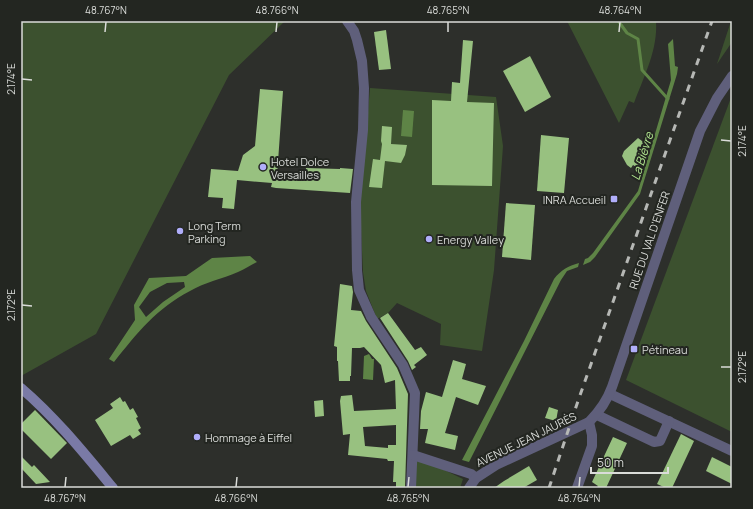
<svg xmlns="http://www.w3.org/2000/svg" width="753" height="509" viewBox="0 0 753 509" font-family="Manrope,sans-serif">
<style>
.green{fill:#3c512f}
.water{fill:#5e8446;fill-rule:evenodd}
.lines{fill:none;stroke-linecap:round;stroke-linejoin:round}
.stream{stroke:#5e8446;stroke-width:3}
.building{fill:#98c180;fill-rule:evenodd}
.minor{stroke:#5f5f7b;stroke-width:10}
.tertiary{stroke:#5f5f7b;stroke-width:10}
.secondary{stroke:#7a7aa6;stroke-width:10}
.rail{stroke:#b6b8b5;stroke-width:3;stroke-dasharray:7 7;stroke-linecap:butt}
.ticks{fill:none;stroke:#dadcd9;stroke-width:1.5}
.poi-dot{fill:#b0aefa;stroke:#232621;stroke-width:1.5}
.labels{text-anchor:middle;dominant-baseline:central;stroke-width:4;stroke-linejoin:round;paint-order:stroke}
.poi-label{font-size:11px;fill:#dadcd9;stroke:#232621;text-anchor:start}
.street-label{font-size:11px;fill:#dadcd9;stroke:#232621}
.water-label{font-size:12px;font-style:italic;fill:#b4ea92;stroke:#232621}
.neatline{fill:none;stroke:#dadcd9;stroke-width:1.5}
.ticks-label{font-size:10px;text-anchor:middle;fill:#dadcd9}
</style>
<rect width="100%" height="100%" fill="#2d2f2b"/>
<g class="green">
<path d="M21 21H285L229 75 96 334 21 376Z"/>
<path d="M567 21H656C658 50 644 76 634 103L629 101 619 123Z"/>
<path d="M731 21 732 42 717 64Z"/>
<path d="M370 88 496 97 503 146 494 270 482 351 440 345 441 324 397 303 388 313 377 319 366 291 363 272 360 208Z"/>
<path d="M732 95V432L626 380Z"/>
<path d="M413 455 463 479 460 488H413Z"/>
</g>
<g class="water">
<path d="M673 39 675 66 678 67 677 74 640 194 595 257 590 262 583 265 585 259 588 258 593 253 638 191 671 80 668 44Z"/>
<path d="M403 110 414 111 412 137 401 136Z"/>
<path d="M250 256 257 262C251 265 245 269 238 272 222 279 205 282 190 291 157 308 137 333 114 362L109 359 135 320 134 305 149 278 186 276 212 258ZM184 282 185 287 163 302 146 317 139 307 150 292 167 283Z"/>
<path d="M579 263 578 267 567 271 561 280 469 462 462 460 524 341 554 279C561 270 568 266 579 263Z"/>
<path d="M369 354 372 359H374L373 380 363 379 364 356Z"/>
</g>
<g class="lines">
<path class="stream" d="M619 21V22L627 33 638 39 642 70 668 99"/>
</g>
<g class="building">
<path d="M386 30 391 69 379 70 374 32Z"/>
<path d="M463 40 473 41 467 102 494 103 492 186 432 185V100L451 101 452 82 460 83Z"/>
<path d="M530 56 551 97 525 112 503 71Z"/>
<path d="M260 89 283 91 277 176 295 177V173L305 174 306 168 340 169V168L353 169 350 193 276 188 271 187 272 183 237 180 234 209 222 208 223 198 208 197 211 169 238 171 243 155 255 146Z"/>
<path d="M382 126 392 127 391 144 407 145 405 155 401 163 385 161 382 188 369 187 373 159 380 160 382 144 381 141Z"/>
<path d="M541 135 569 138 564 193 537 191Z"/>
<path d="M638 138 646 144 641 152 645 157 638 168 633 165 631 168 627 165 622 156 624 151Z"/>
<path d="M506 203 535 205 531 260 502 257Z"/>
<path d="M340 284 352 286 353 292 351 310 361 311 366 321 397 368 408 394 405 488H396V482H393L394 461H388L387 459 348 455 350 434 343 435 340 401 341 396 352 395 354 411 396 409 395 380 385 383 381 365 364 347 360 348H352L351 376H350V381H339L338 361H337V347L334 346ZM396 425V445H388V448L365 446 363 427Z"/>
<path d="M388 313 415 350 421 347 427 355 414 365 416 367 412 370 408 361 380 318Z"/>
<path d="M453 360 466 364 462 379 486 386 478 405 456 397 445 433 458 436 455 450 425 443 428 429H420L421 411 426 392 442 397Z"/>
<path d="M120 397 123 402 125 401 130 410 133 408 138 417 136 418 141 428 138 430 141 434 133 439 130 435 111 446 95 420 113 408 110 404Z"/>
<path d="M323 400 324 416 315 417 314 401Z"/>
<path d="M549 407 558 410 556 421 545 418Z"/>
<path d="M35 410 67 443 51 459 21 429V424Z"/>
<path d="M681 434 694 441 672 488H666L657 484Z"/>
<path d="M613 437 627 443 606 488H597L598 486 592 482Z"/>
<path d="M21 456 32 467 34 465 50 482 36 484 21 468Z"/>
<path d="M712 457 732 467V484L706 471Z"/>
<path d="M529 466 537 480 523 488H494L504 481Z"/>
</g>
<g class="lines">
<g class="minor">
<path d="M347 21 354 31 357 40 362 61 364 88 363 130 356 202 357 270 359 290 371 317 403 365 415 393 411 488"/>
<path d="M610 394 732 451"/>
<path d="M597 415 654 442 660 441 669 421"/>
<path d="M413 455 471 474 476 478"/>
<path d="M577 488 592 446V435L589 422"/>
</g>
<path class="tertiary" d="M469 488 476 478 496 465 589 422C599 412 607 401 612 387L700 131 717 98 732 76"/>
<path class="secondary" d="M21 388C56 418 84 453 113 488"/>
<path class="rail" d="M549 488 578 401 712 21"/>
</g>
<path class="ticks" d="M105 32 106 22M276 32 277 22M448 32V22M619 32 620 22M22 79 32 80M721 140 731 141M22 305 32 306M721 367H731M65 487 66 477M236 487 237 477M408 487 409 477M579 487 580 477"/>
<g class="poi-dot">
<circle cx="263" cy="167" r="4"/>
<rect x="610" y="195" width="8" height="8" rx="2"/>
<circle cx="180" cy="231" r="4"/>
<circle cx="429" cy="239" r="4"/>
<rect x="630" y="345" width="8" height="8" rx="2"/>
<circle cx="197" cy="437" r="4"/>
</g>
<g class="labels">
<g class="poi-label">
<text x="271" y="161">Hotel Dolce<tspan x="271" dy="13">Versailles</tspan></text>
<text x="606" y="199" text-anchor="end">INRA Accueil</text>
<text x="188" y="225">Long Term<tspan x="188" dy="13">Parking</tspan></text>
<text x="437" y="239">Energy Valley</text>
<text x="642" y="349">Pétineau</text>
<text x="205" y="437">Hommage à Eiffel</text>
</g>
<g class="street-label">
<text transform="translate(649 240) rotate(-71)">RUE DU VAL D'ENFER</text>
<text transform="translate(526 439) rotate(-26)">AVENUE JEAN JAURÈS</text>
</g>
<g class="water-label">
<text transform="translate(642 156) rotate(-73)">La Bièvre</text>
</g>
</g>
<rect width="753" height="509" fill="none" stroke="#232621" stroke-width="44"/>
<path d="M591 467v6h77v-6" fill="none" stroke="#dadcd9" stroke-width="2"/>
<text x="597" y="467" font-size="12" fill="#dadcd9" stroke="#232621" stroke-width="3" paint-order="stroke">50 m</text>
<rect x="22" y="22" width="709" height="465" class="neatline"/>
<g class="ticks-label">
<text x="106" y="14">48.767°N</text>
<text x="277" y="14">48.766°N</text>
<text x="448" y="14">48.765°N</text>
<text x="620" y="14">48.764°N</text>
<text transform="translate(11 79) rotate(-90)" y="4">2.174°E</text>
<text transform="translate(742 141) rotate(-90)" y="4">2.174°E</text>
<text transform="translate(11 305) rotate(-90)" y="4">2.172°E</text>
<text transform="translate(742 367) rotate(-90)" y="4">2.172°E</text>
<text x="65" y="502">48.767°N</text>
<text x="236" y="502">48.766°N</text>
<text x="408" y="502">48.765°N</text>
<text x="579" y="502">48.764°N</text>
</g>
</svg>
